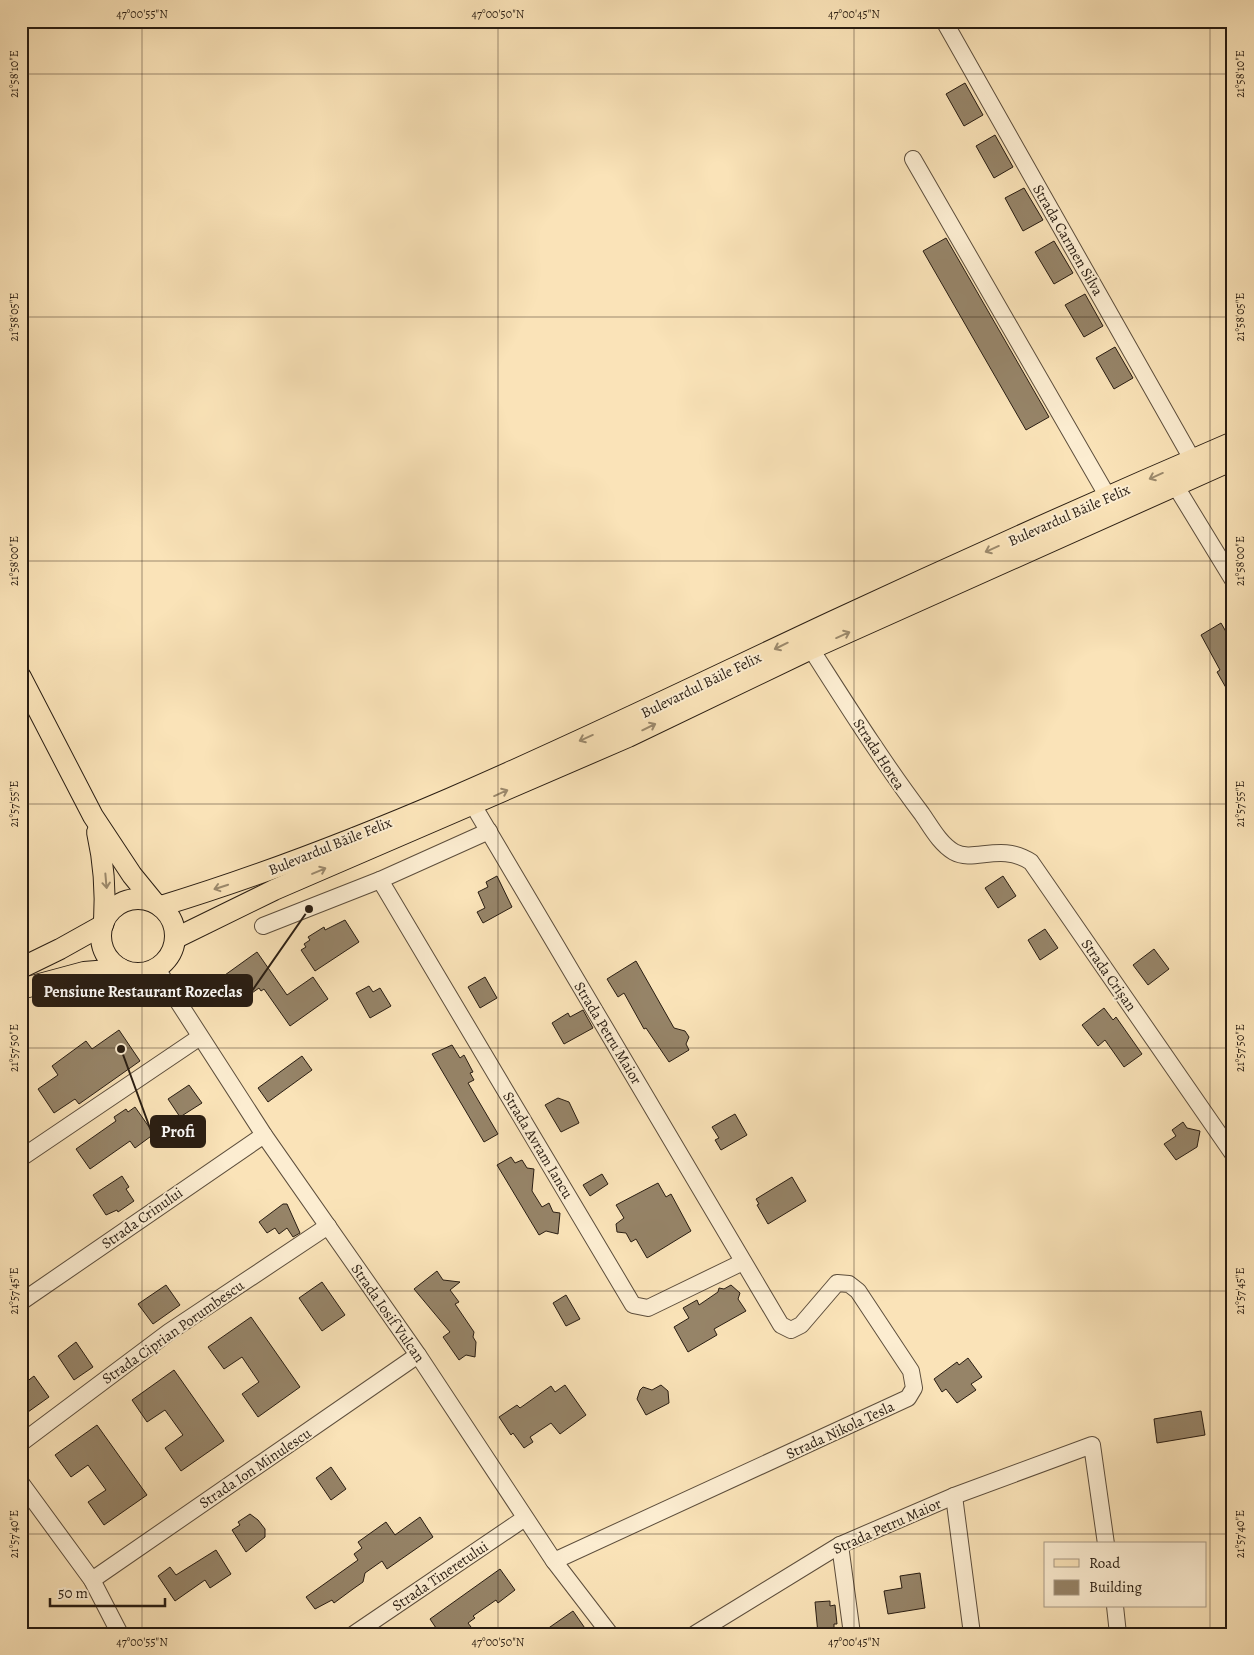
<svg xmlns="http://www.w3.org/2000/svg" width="1254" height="1655" viewBox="0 0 1254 1655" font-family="Alegreya,serif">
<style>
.building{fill:#968468;stroke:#291d12}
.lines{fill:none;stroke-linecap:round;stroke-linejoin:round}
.minor-casing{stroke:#5d4e3c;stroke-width:18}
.major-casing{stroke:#291d12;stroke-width:22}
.minor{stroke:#fcedd1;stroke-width:16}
.major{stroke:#fae3b8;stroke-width:20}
.oneway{stroke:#9c8a6d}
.ticks{fill:none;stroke:#291d12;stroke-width:1;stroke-opacity:0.45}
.labels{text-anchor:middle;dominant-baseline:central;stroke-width:4;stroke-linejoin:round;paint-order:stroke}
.street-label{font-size:15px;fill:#291d12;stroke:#fcedd1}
.leader{fill:none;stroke:#291d12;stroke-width:2}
.callout-dot{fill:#291d12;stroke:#fcedd1;stroke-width:2}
.callout{fill:#291d12;stroke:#291d12;stroke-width:2}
.callout-label{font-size:16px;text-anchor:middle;font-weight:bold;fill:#fff}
.neatline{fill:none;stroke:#291d12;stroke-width:2}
.ticks-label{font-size:12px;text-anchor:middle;fill:#291d12}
</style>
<rect width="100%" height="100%" fill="#fae3b8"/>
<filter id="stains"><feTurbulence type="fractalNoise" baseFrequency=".004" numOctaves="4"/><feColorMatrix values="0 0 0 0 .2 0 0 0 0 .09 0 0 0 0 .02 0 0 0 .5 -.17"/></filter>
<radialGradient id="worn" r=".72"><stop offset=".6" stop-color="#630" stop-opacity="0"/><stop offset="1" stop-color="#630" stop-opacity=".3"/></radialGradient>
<g class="building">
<path d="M965 83 983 115 964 126 946 94Z"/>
<path d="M995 135 1013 167 994 178 976 146Z"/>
<path d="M1024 188 1043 220 1023 231 1005 198Z"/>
<path d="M946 238 1049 417 1026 430 923 251Z"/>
<path d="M1054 241 1073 273 1054 284 1035 252Z"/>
<path d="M1085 294 1103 326 1084 337 1065 305Z"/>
<path d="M1115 347 1133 378 1114 389 1096 358Z"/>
<path d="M1221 623 1233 644V700L1217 672 1220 670 1201 635Z"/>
<path d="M497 876 512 907 483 923 477 912 485 908 478 892 488 887 486 882Z"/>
<path d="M1003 876 1016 896 998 908 985 888Z"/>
<path d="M345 920 359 942 315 971 301 950 306 947 304 944 310 940 308 937 324 927 325 930Z"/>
<path d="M1045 929 1058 948 1040 960 1028 940Z"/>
<path d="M1154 949 1169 969 1148 985 1133 965Z"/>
<path d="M257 952 287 995 313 977 328 999 290 1026 264 989 261 991 259 988 235 1005 218 980Z"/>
<path d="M636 961 674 1028 685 1031 689 1037 686 1044 689 1050 669 1062 646 1028 644 1029 624 993 618 997 607 979Z"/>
<path d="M485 977 497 998 480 1008 468 987Z"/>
<path d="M369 986 373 992 380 988 391 1006 370 1018 356 993Z"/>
<path d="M1104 1008 1113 1020 1116 1017 1142 1054 1124 1067 1105 1040 1098 1046 1082 1025Z"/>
<path d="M583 1010 593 1028 564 1044 552 1023 568 1013 570 1017Z"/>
<path d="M119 1030 140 1061 79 1104 75 1099 54 1113 38 1089 58 1075 52 1066 86 1041 92 1049Z"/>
<path d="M452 1045 460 1058 464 1055 473 1072 470 1073 474 1080 468 1083 498 1134 484 1142 432 1054Z"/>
<path d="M302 1056 312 1070 268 1102 258 1088Z"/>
<path d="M189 1085 202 1103 180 1117 168 1099Z"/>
<path d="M558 1098 569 1102 579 1123 561 1132 545 1105Z"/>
<path d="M135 1107 154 1134 135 1148 130 1141 90 1169 76 1149 116 1121 114 1117 126 1109 128 1112Z"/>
<path d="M735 1114 747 1135 721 1150 715 1140 719 1138 712 1127Z"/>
<path d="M1183 1122 1187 1128 1200 1131 1197 1147 1176 1160 1164 1144 1176 1136 1172 1130Z"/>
<path d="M511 1157 515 1163 522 1160 527 1168 534 1169 532 1191 542 1207 549 1203 553 1212 560 1213 558 1234 546 1231 539 1235 497 1165Z"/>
<path d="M602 1174 608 1184 590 1196 583 1185Z"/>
<path d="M122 1176 129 1187 126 1189 134 1201 118 1212 117 1210 106 1215 93 1195Z"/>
<path d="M792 1177 806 1201 768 1224 757 1205 759 1204 756 1199Z"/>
<path d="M658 1183 666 1197 671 1194 691 1231 647 1258 636 1239 631 1242 626 1233 617 1232 616 1224 624 1218 616 1205Z"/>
<path d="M283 1204H287L300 1233 293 1237 287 1228 279 1234 275 1228 267 1233 259 1222Z"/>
<path d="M437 1271 443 1280 460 1282 450 1290 459 1302 455 1304 474 1332 473 1337 476 1342 475 1357 466 1355 459 1360 443 1337 450 1332 414 1289Z"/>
<path d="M322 1282 345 1315 322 1331 299 1298Z"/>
<path d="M166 1285 180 1305 153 1324 138 1304Z"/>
<path d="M731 1285 740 1293 738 1299 746 1311 714 1329 717 1335 688 1352 674 1327 689 1318 683 1308 697 1300 699 1305 718 1292 719 1288 724 1289Z"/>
<path d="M566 1295 580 1319 566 1326 553 1303Z"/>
<path d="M251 1317 300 1387 258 1417 242 1394 259 1382 242 1357 224 1369 208 1347Z"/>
<path d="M76 1342 93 1367 74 1380 58 1356Z"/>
<path d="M968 1358 982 1377 971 1384 976 1390 957 1403 946 1389 942 1392 934 1379 957 1362 959 1365Z"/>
<path d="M174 1370 224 1441 181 1471 165 1448 183 1435 165 1410 147 1422 132 1400Z"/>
<path d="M34 1376 49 1397 21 1417V1386Z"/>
<path d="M565 1385 586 1415 560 1434 551 1423 530 1437 533 1442 524 1448 513 1433 511 1435 499 1417 517 1405 520 1408 551 1386 555 1392Z"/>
<path d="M661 1385 668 1391 669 1403 646 1415 637 1399 640 1390 643 1387 652 1390Z"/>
<path d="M1201 1411 1205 1435 1157 1443 1154 1419Z"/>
<path d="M97 1425 147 1495 104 1525 88 1502 106 1490 88 1465 71 1477 55 1455Z"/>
<path d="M331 1467 346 1489 331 1500 316 1478Z"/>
<path d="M250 1514 258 1520 265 1529V1537L246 1552 232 1530 240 1525 238 1522Z"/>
<path d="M420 1517 433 1537 387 1569 382 1561 365 1573 363 1582 353 1589 334 1603 332 1600 315 1609 306 1597 358 1560 354 1554 362 1548 358 1542 386 1522 395 1535Z"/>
<path d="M216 1550 231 1574 210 1588 205 1580 175 1601 158 1576 170 1567 176 1575Z"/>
<path d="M500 1569 515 1590 498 1603 496 1600 473 1616 475 1618 468 1623 471 1627 462 1634H440L430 1619Z"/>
<path d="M920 1573 925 1608 888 1614 884 1591 902 1588 900 1576Z"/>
<path d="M830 1601V1606L835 1605 837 1624H834V1634H818L815 1602Z"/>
<path d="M573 1611 589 1634H540Z"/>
</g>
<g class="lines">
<g class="minor-casing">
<g id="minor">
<path d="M944 21 1192 459"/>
<path d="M913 159 1108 497"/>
<path d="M1175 485 1233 580"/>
<path d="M811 649C847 705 882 761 922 814 931 827 940 844 954 852 974 863 1001 842 1031 862L1233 1154"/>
<path d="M473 805 781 1325 791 1330 801 1325 837 1283 849 1284 858 1291 911 1371 914 1388 908 1398 554 1561"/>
<path d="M380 880 633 1305 648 1308 743 1262"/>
<path d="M263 926 380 880 489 831"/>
<path d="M157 969 264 1135 418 1355 554 1561 610 1634"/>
<path d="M21 1158 200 1037"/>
<path d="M21 1302 264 1135"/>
<path d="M21 1443 169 1332 328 1226"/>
<path d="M21 1483 92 1580 120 1634"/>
<path d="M954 1496 972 1634"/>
<path d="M840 1545 852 1634"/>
<path d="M92 1580 418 1355"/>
<path d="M1115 1606 1118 1634"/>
<path d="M354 1634 525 1518"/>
<path d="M695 1634 840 1545 954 1496 1092 1445 1106 1544"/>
</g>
</g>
<g class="major-casing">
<g id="major">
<path d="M21 677 93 816 132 875 154 902"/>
<path d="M97 832C104 863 106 890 104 922"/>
<circle cx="138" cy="936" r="37"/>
<path d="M161 906C394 835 611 725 831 622 964 560 1098 500 1233 442"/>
<path d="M176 938 274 890 628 737 811 649 1233 460"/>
<path d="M21 968 60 949 103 925"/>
<path d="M21 989 84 972 121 969"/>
</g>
</g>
<use href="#minor" class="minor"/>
<use href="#major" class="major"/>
</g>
<defs><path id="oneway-shaft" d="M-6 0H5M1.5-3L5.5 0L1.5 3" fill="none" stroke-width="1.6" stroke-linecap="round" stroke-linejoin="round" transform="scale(1.25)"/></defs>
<g class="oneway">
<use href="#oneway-shaft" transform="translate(1156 476) rotate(156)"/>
<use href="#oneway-shaft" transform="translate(992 549) rotate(156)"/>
<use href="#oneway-shaft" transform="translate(843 635) rotate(-24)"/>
<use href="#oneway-shaft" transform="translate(781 646) rotate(154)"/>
<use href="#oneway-shaft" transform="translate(649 727) rotate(-26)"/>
<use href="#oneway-shaft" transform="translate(586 738) rotate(156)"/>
<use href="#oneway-shaft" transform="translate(501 793) rotate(-24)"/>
<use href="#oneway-shaft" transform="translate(319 871) rotate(-23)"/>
<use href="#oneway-shaft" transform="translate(106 881) rotate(85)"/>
<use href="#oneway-shaft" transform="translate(221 887) rotate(162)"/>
</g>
<path class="ticks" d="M142 21V1634M498 21V1634M854 21V1634M1210 21V1634M21 74H1233M21 317H1233M21 561H1233M21 804H1233M21 1048H1233M21 1291H1233M21 1534H1233"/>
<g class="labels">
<g class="street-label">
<text transform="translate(1068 240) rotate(60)">Strada Carmen Silva</text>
<text transform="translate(1069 515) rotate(-24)">Bulevardul Băile Felix</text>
<text transform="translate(701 685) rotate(-26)">Bulevardul Băile Felix</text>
<text transform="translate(879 754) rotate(57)">Strada Horea</text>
<text transform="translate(330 846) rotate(-22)">Bulevardul Băile Felix</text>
<text transform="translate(1109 975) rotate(55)">Strada Crișan</text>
<text transform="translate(608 1033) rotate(59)">Strada Petru Maior</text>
<text transform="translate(538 1145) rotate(59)">Strada Avram Iancu</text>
<text transform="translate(142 1218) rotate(-35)">Strada Crinului</text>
<text transform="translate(388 1313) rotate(55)">Strada Iosif Vulcan</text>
<text transform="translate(173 1332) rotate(-35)">Strada Ciprian Porumbescu</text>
<text transform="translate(840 1430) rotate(-25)">Strada Nikola Tesla</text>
<text transform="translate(255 1468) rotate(-34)">Strada Ion Minulescu</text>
<text transform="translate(887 1526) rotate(-24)">Strada Petru Maior</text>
<text transform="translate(440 1576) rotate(-34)">Strada Tineretului</text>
</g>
</g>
<path class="leader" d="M309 909L252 991M121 1049L151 1131"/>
<g class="callout-dot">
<circle cx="309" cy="909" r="5"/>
<circle cx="121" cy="1049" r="5"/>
</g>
<g class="callout">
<rect x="33" y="975" width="219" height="31" rx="5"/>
<rect x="151" y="1116" width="54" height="31" rx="5"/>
</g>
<g class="callout-label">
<text x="143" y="997">Pensiune Restaurant Rozeclas</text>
<text x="178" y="1137">Profi</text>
</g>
<rect width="1254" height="1655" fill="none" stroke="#fae3b8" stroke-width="55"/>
<rect x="1044" y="1542" width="162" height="65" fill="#fcedd1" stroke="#a89a85"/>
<rect x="1054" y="1559" width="25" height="8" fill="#fae3b8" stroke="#a89a85"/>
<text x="1089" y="1568" font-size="15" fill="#291d12">Road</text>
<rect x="1054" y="1580" width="25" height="15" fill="#968468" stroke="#a89a85"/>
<text x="1089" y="1592" font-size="15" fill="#291d12">Building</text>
<path d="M50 1598v8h115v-8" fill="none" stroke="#291d12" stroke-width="2.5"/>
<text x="58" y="1598" font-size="15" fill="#291d12" stroke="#fcedd1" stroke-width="4" paint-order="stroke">50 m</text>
<rect x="28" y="28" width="1198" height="1600" class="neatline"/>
<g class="ticks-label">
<text x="142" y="18">47°00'55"N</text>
<text x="498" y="18">47°00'50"N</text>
<text x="854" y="18">47°00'45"N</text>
<text transform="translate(1240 74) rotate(-90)" y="4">21°58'10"E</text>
<text transform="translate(14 74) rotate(-90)" y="4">21°58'10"E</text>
<text transform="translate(1240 317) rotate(-90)" y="4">21°58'05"E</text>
<text transform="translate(14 317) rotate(-90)" y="4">21°58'05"E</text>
<text transform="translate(1240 561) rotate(-90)" y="4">21°58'00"E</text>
<text transform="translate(14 561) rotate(-90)" y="4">21°58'00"E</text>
<text transform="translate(1240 804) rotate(-90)" y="4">21°57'55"E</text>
<text transform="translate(14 804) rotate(-90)" y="4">21°57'55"E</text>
<text transform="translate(1240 1048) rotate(-90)" y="4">21°57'50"E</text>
<text transform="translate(14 1048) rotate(-90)" y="4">21°57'50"E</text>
<text transform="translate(1240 1291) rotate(-90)" y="4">21°57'45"E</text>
<text transform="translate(14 1291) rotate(-90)" y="4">21°57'45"E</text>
<text transform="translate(1240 1534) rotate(-90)" y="4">21°57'40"E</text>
<text transform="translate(14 1534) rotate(-90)" y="4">21°57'40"E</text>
<text x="142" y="1646">47°00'55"N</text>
<text x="498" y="1646">47°00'50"N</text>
<text x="854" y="1646">47°00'45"N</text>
</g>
<rect width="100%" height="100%" filter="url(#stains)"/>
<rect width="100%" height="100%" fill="url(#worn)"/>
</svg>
